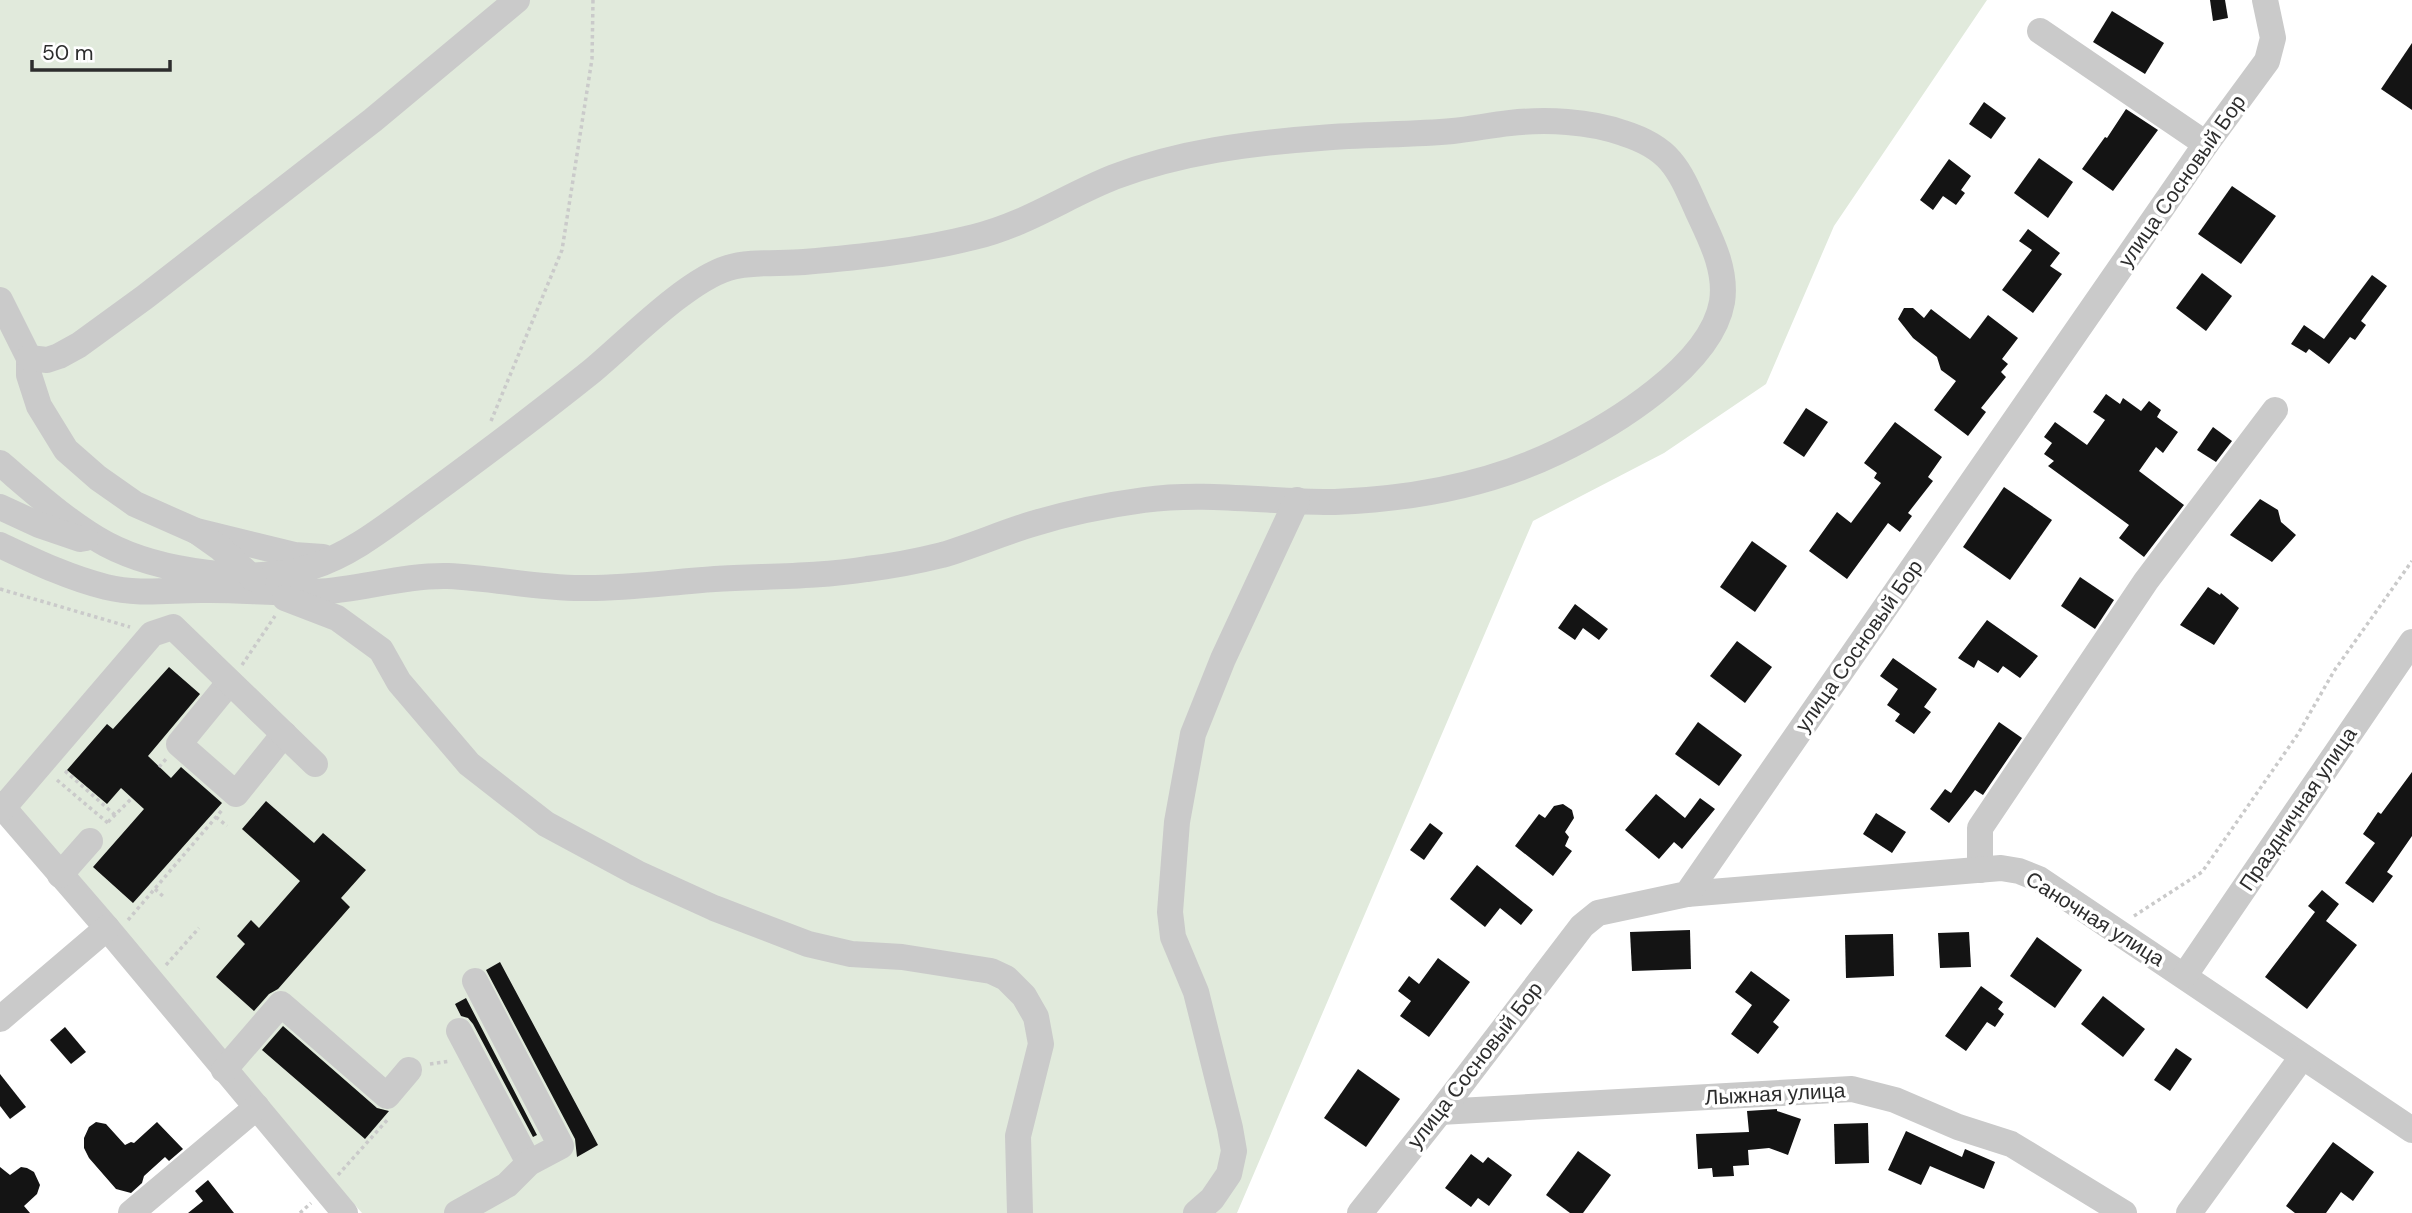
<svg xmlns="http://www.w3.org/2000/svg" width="2412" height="1213" viewBox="0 0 2412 1213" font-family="'DM Sans',sans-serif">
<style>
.green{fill:#e1eadc}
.building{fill:#141414}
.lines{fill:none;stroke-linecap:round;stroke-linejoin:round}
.path{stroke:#cacaca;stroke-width:3.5;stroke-dasharray:3.5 3.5;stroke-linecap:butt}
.minor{stroke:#cacaca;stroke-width:26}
.labels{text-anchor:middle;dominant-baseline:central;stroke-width:7;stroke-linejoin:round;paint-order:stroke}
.street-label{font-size:21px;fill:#2d2d2d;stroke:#fff}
</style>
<rect width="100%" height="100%" fill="#fff"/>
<path class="green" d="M0 0H1987L1834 226 1766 384 1664 453 1533 521 1237 1213H362L83 897 0 794Z"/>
<g class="building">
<path d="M2210 0H2225L2228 18 2213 21Z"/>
<path d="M2112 11 2164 43 2145 74 2093 42Z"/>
<path d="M2412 43V110L2381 89Z"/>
<path d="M1984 102 2006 118 1991 139 1969 124Z"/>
<path d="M2126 109 2158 130 2113 191 2082 169 2105 137 2107 138Z"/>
<path d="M2039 158 2073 182 2048 218 2014 193Z"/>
<path d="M1949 159 1971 176 1961 190 1965 193 1956 205 1943 196 1933 210 1920 200Z"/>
<path d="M2232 186 2276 216 2241 264 2198 234Z"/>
<path d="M2028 229 2060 253 2050 266 2062 274 2033 313 2002 290 2032 250 2019 241Z"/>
<path d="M2202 273 2232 296 2206 331 2176 308Z"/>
<path d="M2372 275 2387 286 2361 321 2366 325 2355 340 2350 337 2329 364 2309 349 2306 353 2291 344 2304 325 2324 339Z"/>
<path d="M1904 308H1913L1924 318 1931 309 1970 339 1988 315 2018 338 2002 359 2008 364 2001 372 2006 377 1981 408 1986 412 1968 436 1934 410 1956 381 1941 370 1937 357 1913 338 1898 319Z"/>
<path d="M2106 394 2120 404 2123 398 2141 411 2149 401 2161 410 2157 417 2178 432 2163 453 2156 447 2139 471 2184 505 2144 557 2119 538 2129 525 2048 466 2054 461 2044 454 2052 443 2044 437 2055 422 2087 445 2105 420 2093 412Z"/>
<path d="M1806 408 1828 422 1804 457 1783 443Z"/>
<path d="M1895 422 1942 457 1928 477 1933 481 1908 513 1912 516 1900 532 1888 523 1847 579 1809 551 1837 512 1851 523 1881 483 1874 478 1877 473 1864 463Z"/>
<path d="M2213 427 2232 441 2216 462 2197 450Z"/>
<path d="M2004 487 2052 520 2010 580 1963 547Z"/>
<path d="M2260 499 2278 510 2281 522 2296 535 2272 562 2230 535Z"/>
<path d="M1752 541 1787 566 1755 612 1720 587Z"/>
<path d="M2080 577 2114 600 2095 629 2061 606Z"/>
<path d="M2208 587 2220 595 2221 593 2239 608 2214 645 2180 625Z"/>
<path d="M1575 604 1608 629 1599 640 1583 628 1575 640 1558 628Z"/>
<path d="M1987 620 2038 656 2020 678 2003 666 1998 673 1978 660 1974 668 1958 658Z"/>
<path d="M1737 641 1772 667 1745 703 1710 676Z"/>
<path d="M1893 658 1937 689 1924 707 1931 712 1914 734 1895 721 1900 714 1887 705 1898 689 1880 676Z"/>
<path d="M169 667 200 694 148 756 171 778 181 767 222 803 133 903 93 867 144 809 121 788 107 804 67 770 107 724 113 729Z"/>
<path d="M1698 722 1742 755 1719 786 1675 754Z"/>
<path d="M1999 722 2022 738 1983 795 1975 790 1949 823 1930 809 1945 789 1951 793Z"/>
<path d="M2412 772V836L2387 872 2393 876 2373 903 2345 883 2375 843 2363 834 2378 812 2381 814Z"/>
<path d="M1656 794 1685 818 1700 798 1715 809 1682 849 1674 842 1659 859 1625 830Z"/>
<path d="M266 801 314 843 323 833 366 870 341 898 350 907 278 989 269 994 254 1011 216 977 245 944 237 936 251 920 259 928 300 881 242 829Z"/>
<path d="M1563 804 1572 810 1574 818 1565 832 1569 837 1565 846 1572 851 1553 876 1515 846 1539 814 1545 818 1554 806Z"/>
<path d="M1876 813 1906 832 1892 853 1863 834Z"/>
<path d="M1430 823 1443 833 1424 860 1410 850Z"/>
<path d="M1477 865 1533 910 1521 925 1500 908 1485 927 1450 899Z"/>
<path d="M2322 890 2339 904 2326 921 2357 945 2307 1009 2265 977 2315 912 2308 906Z"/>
<path d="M1690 930 1691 969 1632 971 1630 932Z"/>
<path d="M1969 932 1971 967 1940 968 1938 933Z"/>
<path d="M1893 934 1894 976 1846 978 1845 935Z"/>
<path d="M2037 937 2082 970 2055 1008 2010 976Z"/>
<path d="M1438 958 1470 982 1429 1037 1400 1016 1411 1001 1398 991 1409 976 1419 984Z"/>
<path d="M500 962 598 1145 577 1157 575 1139 486 970Z"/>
<path d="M1751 971 1790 1000 1773 1022 1779 1027 1758 1054 1731 1034 1752 1005 1735 992Z"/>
<path d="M1981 986 2003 1002 1998 1009 2004 1014 1995 1027 1987 1022 1966 1051 1945 1036Z"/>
<path d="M2103 996 2145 1029 2123 1057 2081 1024Z"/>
<path d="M466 998 537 1135 533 1137 473 1024 468 1018 461 1016 455 1004Z"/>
<path d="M283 1026 377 1108 389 1111 365 1139 262 1050Z"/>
<path d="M65 1027 86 1052 71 1064 50 1040Z"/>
<path d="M2176 1048 2192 1059 2170 1091 2154 1080Z"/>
<path d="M1358 1069 1400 1099 1366 1147 1324 1118Z"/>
<path d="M0 1074 26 1107 10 1119 0 1106Z"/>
<path d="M1777 1109V1111L1801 1119 1788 1155 1769 1148 1748 1150 1749 1165 1733 1166 1734 1176 1713 1177 1712 1168 1698 1169 1696 1134 1749 1132 1747 1111Z"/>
<path d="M96 1122 106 1124 125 1145 131 1142 134 1143 157 1122 183 1149 169 1161 165 1157 144 1176 142 1183 131 1193 116 1189 89 1158 84 1148V1138L89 1127Z"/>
<path d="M1868 1123 1869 1163 1835 1164 1834 1124Z"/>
<path d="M1906 1131 1962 1157 1965 1149 1995 1162 1984 1189 1930 1166 1921 1185 1888 1170Z"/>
<path d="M2333 1142 2374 1172 2353 1201 2341 1192 2326 1213H2295L2286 1206Z"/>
<path d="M1578 1151 1611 1175 1583 1213H1570L1546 1195Z"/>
<path d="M1471 1154 1483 1163 1488 1157 1512 1175 1489 1206 1478 1198 1471 1207 1445 1188Z"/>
<path d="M0 1167 10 1175 21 1167 27 1168 34 1172 40 1185 37 1194 24 1206 30 1213H0Z"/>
<path d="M208 1180 234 1213H188L203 1201 195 1191Z"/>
</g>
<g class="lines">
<g class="path">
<path d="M491 421 562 250 592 59 593 0"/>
<path d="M0 589 130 627"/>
<path d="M242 665 275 616"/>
<path d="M159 767 166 759"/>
<path d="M65 771 115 815"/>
<path d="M57 780 108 823"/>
<path d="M216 817 227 826"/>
<path d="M108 822 132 798"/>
<path d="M155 889 165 898"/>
<path d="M2134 916 2202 872 2298 734 2334 671 2412 561"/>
<path d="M128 920 223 809"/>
<path d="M166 965 199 928"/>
<path d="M430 1064 450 1061"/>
<path d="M338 1175 389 1118"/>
<path d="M300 1213 311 1203"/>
</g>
<g class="minor">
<path d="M2040 31 2206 144"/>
<path d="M0 300 29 358V375L39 406 66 450 98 478 135 504 196 531 294 555 323 557"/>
<path d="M29 358 47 360 59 356 79 345 145 297 373 120 517 0"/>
<path d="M0 463C33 491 68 523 106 544 159 572 253 585 311 567 353 554 390 523 425 498 481 457 537 415 592 371 628 341 686 281 728 268 749 261 781 264 804 262 862 257 918 251 974 237 1025 225 1066 196 1114 177 1180 152 1250 143 1320 138 1364 134 1409 135 1453 131 1472 129 1491 125 1510 123 1546 119 1589 121 1623 133 1671 148 1679 169 1698 212 1711 240 1727 270 1722 302 1711 366 1611 426 1557 452 1489 485 1411 499 1335 502 1271 503 1208 491 1144 500 1107 505 1068 513 1032 524 1002 533 973 546 942 555 918 561 892 566 867 569 817 577 765 576 715 579 670 582 626 589 581 588 537 588 493 578 448 576 403 575 360 590 316 592 278 594 239 589 201 590 169 590 138 595 106 587 69 578 34 561 0 545"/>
<path d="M0 507 39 525 80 539 86 538"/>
<path d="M196 531 220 548 254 579"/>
<path d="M285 598 337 618 381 650 399 682 469 764 546 824 637 873 714 908 808 944 851 954 902 957 991 971 1006 978 1024 996 1036 1017 1041 1044 1018 1136 1020 1213"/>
<path d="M229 683 179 744 236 794 284 734"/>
<path d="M0 804 107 928 345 1213"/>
<path d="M3 808 152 634 173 627 315 764"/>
<path d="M1980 870V828L2146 581 2275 410"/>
<path d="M60 875 90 841"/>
<path d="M1687 894 2001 868 2019 871 2039 879 2412 1130"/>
<path d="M2185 975 2412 642"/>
<path d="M0 1019 107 928"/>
<path d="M459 1031 529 1163"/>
<path d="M224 1070 281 1004 387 1096 409 1070"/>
<path d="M1440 1112 1852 1089 1895 1100 1958 1127 2011 1144 2124 1213"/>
<path d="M131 1213 257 1107"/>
<path d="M457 1213 507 1185 529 1163 561 1146 475 981"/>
<path d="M1196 1213 1212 1199 1229 1174 1234 1151 1230 1128 1196 992 1173 937 1170 912 1177 822 1193 734 1223 659 1297 500"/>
<path d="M1360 1213 1440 1112 1582 926 1598 913 1687 894 2206 144 2267 61 2273 38 2265 0"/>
<path d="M2189 1213 2302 1057"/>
</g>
</g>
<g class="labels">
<g class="street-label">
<text transform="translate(2182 181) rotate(-55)">улица Сосновый Бор</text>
<text transform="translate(1859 646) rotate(-55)">улица Сосновый Бор</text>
<text transform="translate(2298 809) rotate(-56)">Праздничная улица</text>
<text transform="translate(2095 919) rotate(32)">Саночная улица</text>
<text transform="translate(1475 1065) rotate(-52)">улица Сосновый Бор</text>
<text transform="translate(1775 1094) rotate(-3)">Лыжная улица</text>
</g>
</g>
<path d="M32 60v10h138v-10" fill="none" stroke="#2d2d2d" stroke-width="3.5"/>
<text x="42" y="60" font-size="21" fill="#2d2d2d" stroke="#ffffff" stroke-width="5" paint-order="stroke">50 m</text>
</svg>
